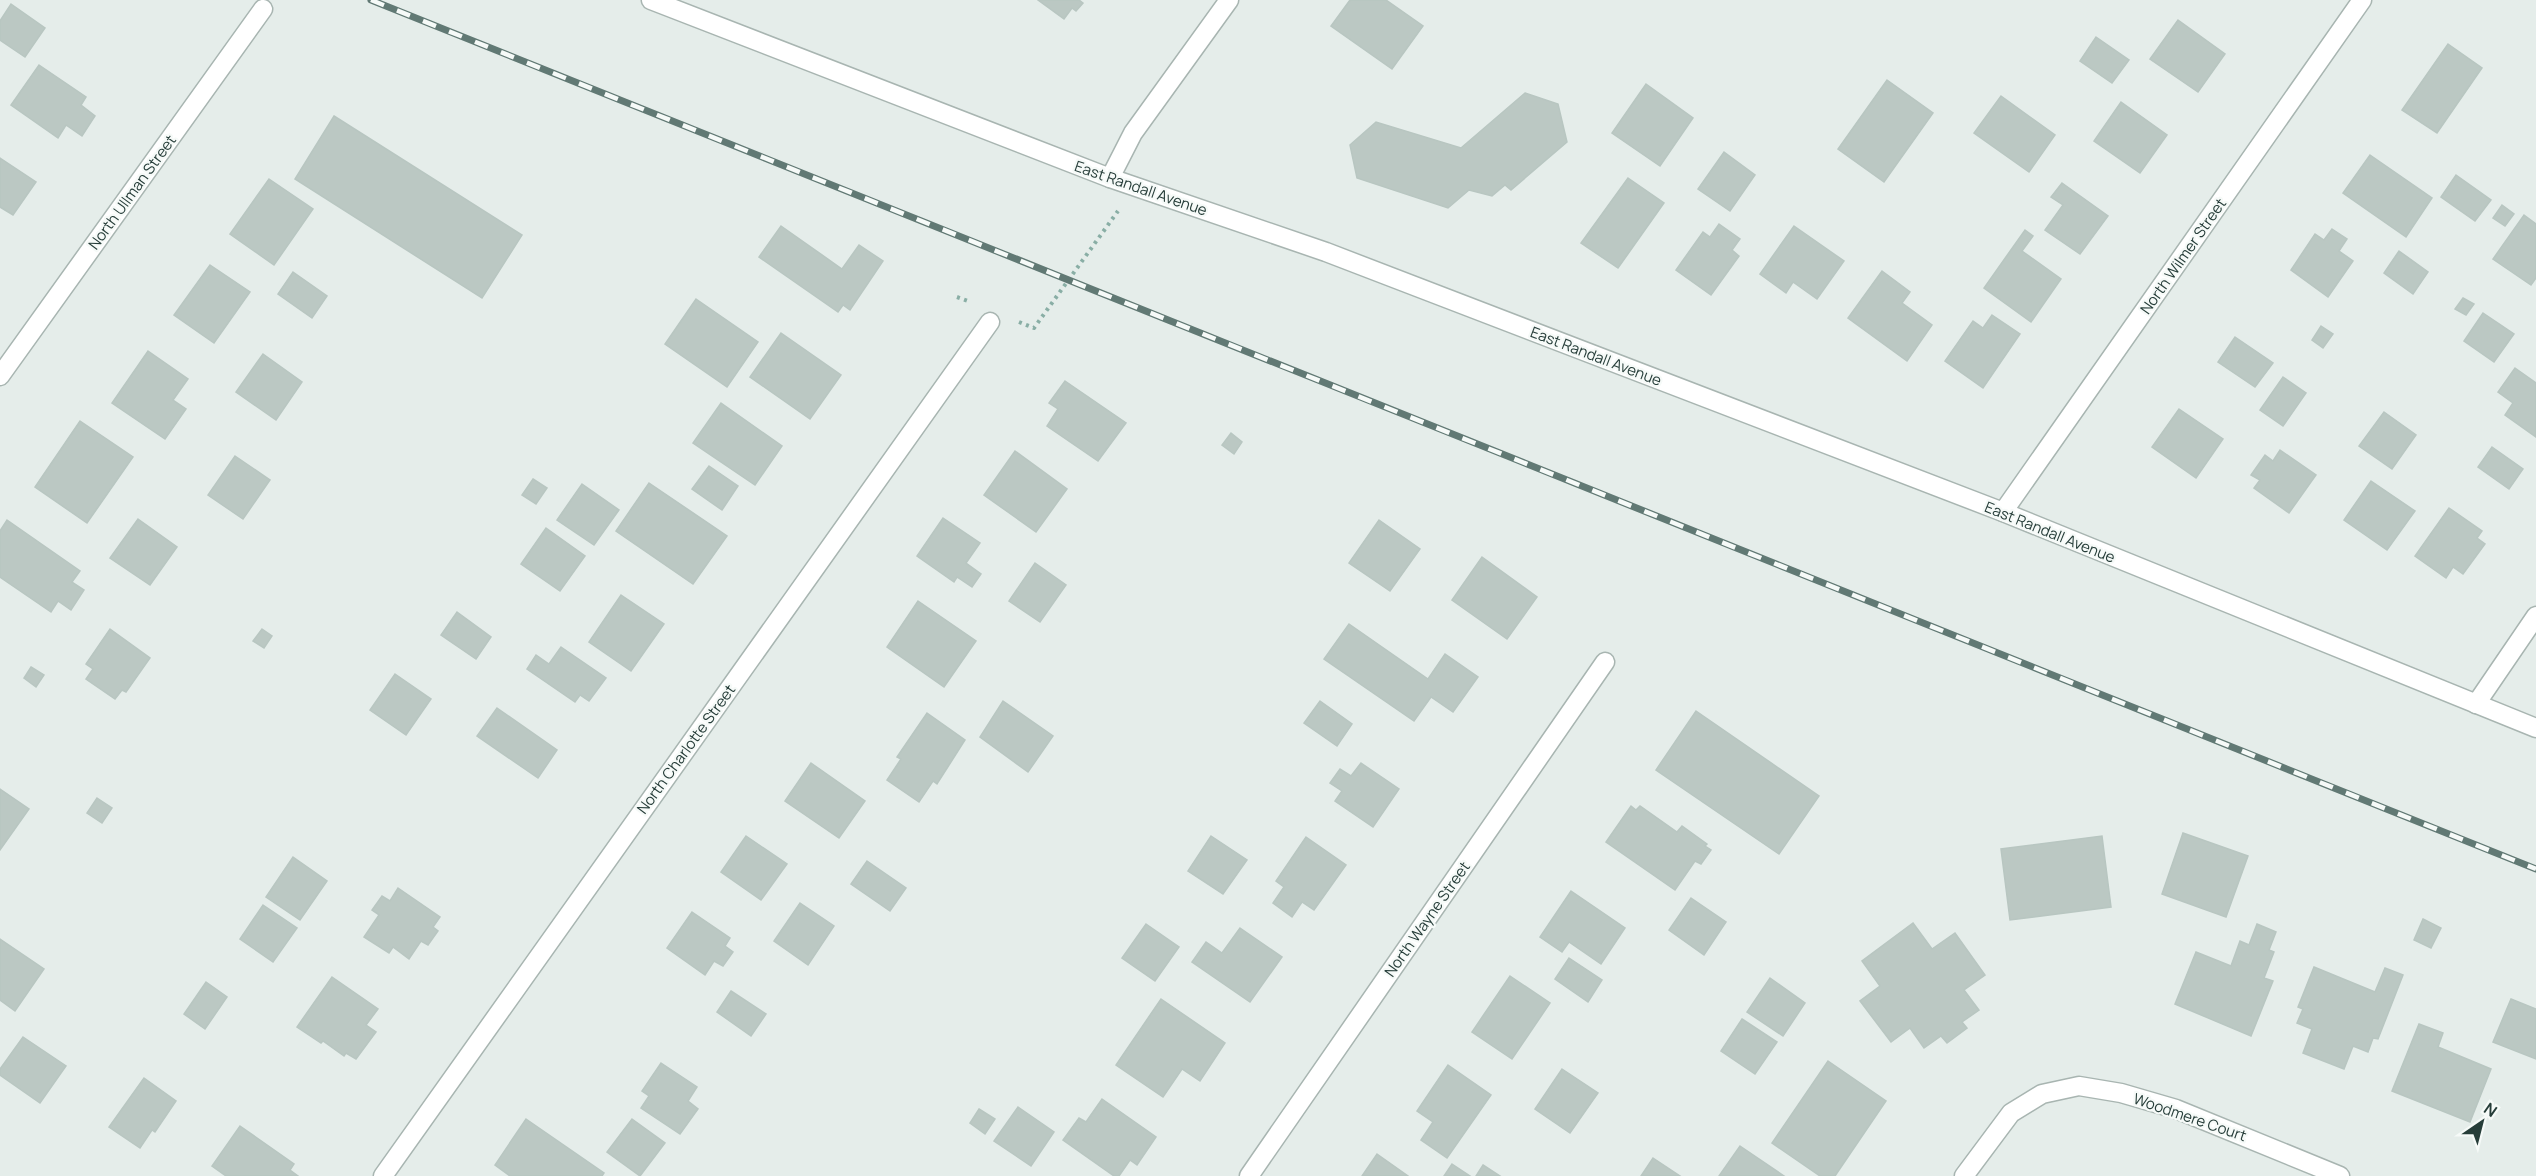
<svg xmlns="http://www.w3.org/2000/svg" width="2536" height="1176" viewBox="0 0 2536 1176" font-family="Manrope,sans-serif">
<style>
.building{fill:#bbc8c3;stroke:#b8c6c1;stroke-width:1.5}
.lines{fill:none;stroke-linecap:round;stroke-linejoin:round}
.minor-casing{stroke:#a8b5b1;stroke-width:21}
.path{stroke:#89aea5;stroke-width:4;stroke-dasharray:3 4.5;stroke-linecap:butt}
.minor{stroke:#fff;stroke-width:18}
.rail-casing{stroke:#617974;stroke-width:7}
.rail{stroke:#f6faf8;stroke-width:4.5;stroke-dasharray:14;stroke-linecap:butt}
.labels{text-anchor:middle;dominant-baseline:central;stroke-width:4.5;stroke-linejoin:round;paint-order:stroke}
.street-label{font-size:15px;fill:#263d39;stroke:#f6faf8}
</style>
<rect width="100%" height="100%" fill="#e5edea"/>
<g class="building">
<path d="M1038 0H1079L1083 3 1076 11 1072 8 1064 19Z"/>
<path d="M1350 0H1386L1423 26 1392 69 1331 26Z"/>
<path d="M11 4 45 28 25 57 0 40V21Z"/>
<path d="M2178 20 2225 54 2198 92 2150 59Z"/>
<path d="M2096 37 2129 60 2112 83 2080 61Z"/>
<path d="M2448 44 2482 68 2437 133 2402 110Z"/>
<path d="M39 65 86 97 81 105 95 116 82 136 66 125 58 138 11 105Z"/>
<path d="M1887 80 1933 113 1884 182 1838 149Z"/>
<path d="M1646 84 1693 118 1660 166 1612 133Z"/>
<path d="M1525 93 1558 104 1567 142 1511 190 1505 185 1492 196 1469 190 1448 208 1357 178 1350 145 1376 122 1461 148Z"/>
<path d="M2001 96 2055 135 2029 172 1974 133Z"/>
<path d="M2121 102 2167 135 2140 173 2094 141Z"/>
<path d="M334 116 522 235 482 298 295 179Z"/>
<path d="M1724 152 1755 175 1730 211 1698 189Z"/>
<path d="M2370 155 2432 198 2406 237 2343 193Z"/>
<path d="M0 158 36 182 13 215 0 207Z"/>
<path d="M2456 175 2491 200 2475 221 2441 197Z"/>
<path d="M1628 178 1664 203 1618 268 1581 243Z"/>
<path d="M269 179 313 209 274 265 230 234Z"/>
<path d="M2062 183 2108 216 2080 254 2045 230 2063 205 2051 197Z"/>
<path d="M2502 205 2514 214 2505 226 2493 218Z"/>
<path d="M2524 215 2536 224V278L2531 285 2493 259Z"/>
<path d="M1719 224 1740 239 1732 250 1739 256 1711 295 1676 270 1703 232 1710 237Z"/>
<path d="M781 226 842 269 859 245 883 261 850 310 843 305 838 312 759 257Z"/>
<path d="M1794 226 1844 261 1817 299 1793 282 1786 293 1760 274Z"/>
<path d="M2332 229 2347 239 2339 251 2353 261 2328 297 2291 270 2315 234 2324 240Z"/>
<path d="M2025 230 2033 236 2022 251 2061 279 2031 322 1984 288Z"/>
<path d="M2399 251 2428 272 2413 294 2384 273Z"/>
<path d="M210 265 250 292 214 343 174 315Z"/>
<path d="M1882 271 1910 292 1902 303 1932 325 1907 361 1848 318Z"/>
<path d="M293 272 327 296 312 318 278 294Z"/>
<path d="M2463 298 2474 304 2466 315 2455 309Z"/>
<path d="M696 299 758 342 727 387 665 344Z"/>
<path d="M2483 313 2514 334 2494 362 2464 341Z"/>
<path d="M1992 315 2020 334 1983 388 1945 361 1973 321 1983 328Z"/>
<path d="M2321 326 2333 334 2323 348 2312 340Z"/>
<path d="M781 333 841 375 810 419 750 377Z"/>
<path d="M2235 337 2273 363 2255 387 2218 362Z"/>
<path d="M148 351 188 379 173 400 186 409 165 439 112 403Z"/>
<path d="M263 354 302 382 276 420 236 392Z"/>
<path d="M2515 368 2536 383V437L2505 415 2513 403 2498 392Z"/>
<path d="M2283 377 2306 393 2283 426 2260 410Z"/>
<path d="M1065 381 1126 423 1098 461 1047 426 1058 409 1049 403Z"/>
<path d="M721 403 782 446 755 485 693 443Z"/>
<path d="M2179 409 2223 439 2196 478 2152 447Z"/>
<path d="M2384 412 2416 435 2392 469 2359 446Z"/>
<path d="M80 421 133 457 87 523 35 487Z"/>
<path d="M1231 433 1242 442 1234 454 1222 445Z"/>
<path d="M2492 447 2523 469 2509 489 2478 467Z"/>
<path d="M2280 450 2316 475 2289 513 2254 488 2260 480 2251 475 2265 455 2273 461Z"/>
<path d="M1015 451 1067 489 1036 532 984 495Z"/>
<path d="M235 456 270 480 243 519 208 495Z"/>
<path d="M709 466 738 486 722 510 692 489Z"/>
<path d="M533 479 547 488 536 504 522 495Z"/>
<path d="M2371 481 2415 511 2387 550 2344 520Z"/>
<path d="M649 483 727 536 693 584 616 531Z"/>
<path d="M582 484 619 510 594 545 557 520Z"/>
<path d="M2449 508 2482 531 2477 538 2485 544 2463 574 2453 567 2446 578 2415 556Z"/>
<path d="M943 518 980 543 966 563 981 574 972 587 957 577 954 582 917 556Z"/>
<path d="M138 519 177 547 150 585 110 558Z"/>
<path d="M7 520 80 571 72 582 84 590 71 610 58 601 51 612 0 577V531Z"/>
<path d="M1379 520 1420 549 1390 591 1349 563Z"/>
<path d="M546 528 585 556 560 591 521 564Z"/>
<path d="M1482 557 1537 597 1507 639 1452 600Z"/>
<path d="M1035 563 1066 585 1040 622 1009 601Z"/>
<path d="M621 595 664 624 631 671 589 642Z"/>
<path d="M918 601 976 641 944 687 887 647Z"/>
<path d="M457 612 491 637 476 659 441 635Z"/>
<path d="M1349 624 1428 679 1445 654 1478 677 1453 712 1431 697 1414 721 1324 659Z"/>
<path d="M110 629 150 658 126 692 122 690 115 699 86 679 93 669 86 664Z"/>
<path d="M262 629 272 636 264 648 253 641Z"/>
<path d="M561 647 606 678 589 701 580 695 575 702 527 669 536 655 549 664Z"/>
<path d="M31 667 44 675 36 687 24 678Z"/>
<path d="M395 674 431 699 406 735 370 710Z"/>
<path d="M1003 701 1053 736 1028 772 980 737Z"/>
<path d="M1320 701 1352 724 1337 746 1304 723Z"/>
<path d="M497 708 557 750 538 778 477 736Z"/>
<path d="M1696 711 1819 796 1779 854 1656 770Z"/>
<path d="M927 713 965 740 937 784 933 781 919 802 887 780 901 759 897 757Z"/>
<path d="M811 763 865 801 839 838 785 801Z"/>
<path d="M1361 763 1399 789 1373 827 1335 801 1342 791 1330 783 1340 769 1351 776Z"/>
<path d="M0 789 29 809 0 850Z"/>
<path d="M97 798 112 808 102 823 87 813Z"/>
<path d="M1631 806 1636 810 1640 806 1677 832 1682 826 1707 844 1705 846 1711 850 1701 864 1695 861 1675 890 1606 842Z"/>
<path d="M2183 833 2248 856 2226 917 2162 894Z"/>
<path d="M746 836 787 864 761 900 721 872Z"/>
<path d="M1211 836 1247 860 1223 894 1188 871Z"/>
<path d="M2102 836 2111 907 2010 920 2001 849Z"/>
<path d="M1306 837 1346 865 1314 910 1302 902 1292 917 1273 903 1284 887 1276 881Z"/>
<path d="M293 857 327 881 300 920 266 897Z"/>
<path d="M867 861 906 888 890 911 851 884Z"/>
<path d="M398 888 440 917 433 927 438 931 428 945 421 941 409 959 393 947 389 953 364 937 379 915 372 910 382 896 390 901Z"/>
<path d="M1571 891 1625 928 1601 964 1569 942 1562 952 1540 937Z"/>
<path d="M1691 898 1726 922 1704 955 1669 930Z"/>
<path d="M800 903 834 926 808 965 774 941Z"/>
<path d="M263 905 297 928 273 962 240 939Z"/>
<path d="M692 912 730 938 725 946 733 952 723 966 714 961 705 975 667 948Z"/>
<path d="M2423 919 2441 928 2431 948 2414 940Z"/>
<path d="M1913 923 1932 949 1955 933 1985 975 1964 990 1979 1010 1962 1022 1967 1028 1947 1043 1941 1036 1924 1048 1910 1028 1891 1042 1860 1001 1880 986 1862 961Z"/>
<path d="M1146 924 1179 947 1155 981 1122 958Z"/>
<path d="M2257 924 2276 932 2269 950 2274 952 2264 978 2273 981 2251 1036 2175 1004 2196 952 2231 966 2240 941 2249 945Z"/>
<path d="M1240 928 1282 957 1250 1002 1192 962 1206 942 1222 953Z"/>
<path d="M0 939 44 969 15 1011 0 1000Z"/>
<path d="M1569 958 1602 980 1588 1002 1555 979Z"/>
<path d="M2314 967 2375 992 2385 968 2403 975 2378 1039 2373 1038 2368 1052 2353 1046 2344 1069 2303 1053 2312 1029 2297 1023 2303 1009 2298 1007Z"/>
<path d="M1510 976 1550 1003 1512 1059 1472 1032Z"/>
<path d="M332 977 378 1009 366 1025 376 1032 356 1059 346 1053 344 1056 323 1041 321 1043 297 1027Z"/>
<path d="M1770 978 1805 1003 1783 1036 1747 1012Z"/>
<path d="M206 982 227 997 205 1029 184 1014Z"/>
<path d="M731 991 766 1014 751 1036 717 1012Z"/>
<path d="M1161 999 1225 1043 1200 1081 1182 1069 1163 1097 1116 1065Z"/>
<path d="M2511 999 2536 1009V1059L2493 1042Z"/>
<path d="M1742 1019 1777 1042 1755 1074 1721 1051Z"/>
<path d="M2419 1024 2443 1033 2438 1047 2491 1069 2470 1122 2392 1091Z"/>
<path d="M23 1037 66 1066 40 1103 0 1075V1069Z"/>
<path d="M1828 1061 1886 1101 1835 1176H1820L1772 1143Z"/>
<path d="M661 1063 697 1087 688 1101 698 1109 680 1134 641 1108 649 1096 642 1091Z"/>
<path d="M1448 1065 1491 1095 1447 1158 1421 1140 1433 1122 1417 1111Z"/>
<path d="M1562 1069 1598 1093 1570 1133 1535 1109Z"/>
<path d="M144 1078 176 1101 155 1132 152 1130 140 1148 109 1127Z"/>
<path d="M1102 1099 1156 1137 1137 1165 1130 1160 1119 1176H1114L1063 1140 1079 1118 1086 1122Z"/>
<path d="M1018 1107 1054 1132 1031 1166 994 1141Z"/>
<path d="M979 1109 995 1119 985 1134 970 1123Z"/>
<path d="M526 1119 604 1173 602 1176H510L495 1165Z"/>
<path d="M632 1119 665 1143 640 1176 607 1152Z"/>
<path d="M240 1126 294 1164 290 1170 298 1176H226L212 1166Z"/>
<path d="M1740 1146 1784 1176H1719Z"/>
<path d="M1377 1154 1408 1176H1362Z"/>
<path d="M1653 1158 1680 1176H1641Z"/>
<path d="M1452 1164 1470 1176H1444Z"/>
<path d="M1483 1165 1500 1176H1476Z"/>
</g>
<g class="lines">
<g class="minor-casing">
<g id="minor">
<path d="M651 0 1110 178 1326 252 2003 512 2536 728"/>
<path d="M1110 178 1133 133 1229 0"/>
<path d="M0 376 263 9"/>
<path d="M2003 512 2362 0"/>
<path d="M2476 704 2536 616"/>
<path d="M383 1176 990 322"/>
<path d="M1249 1176 1605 662"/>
<path d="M1964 1176 2011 1113 2042 1094 2079 1086 2121 1093 2176 1109 2340 1176"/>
</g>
</g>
<g class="path">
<path d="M957 297 968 301"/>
<path d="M1019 322 1034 328 1118 211"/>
</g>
<use href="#minor" class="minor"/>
<g class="rail-casing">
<path id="rail" d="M371 0 2536 869"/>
</g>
<use href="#rail" class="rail"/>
</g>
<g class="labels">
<g class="street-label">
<text transform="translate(1141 188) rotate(19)">East Randall Avenue</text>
<text transform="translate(132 192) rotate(-54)">North Ullman Street</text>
<text transform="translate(2183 256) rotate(-55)">North Wilmer Street</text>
<text transform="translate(1596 356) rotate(21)">East Randall Avenue</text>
<text transform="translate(2050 532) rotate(22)">East Randall Avenue</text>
<text transform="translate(686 749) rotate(-54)">North Charlotte Street</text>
<text transform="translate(1427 919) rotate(-55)">North Wayne Street</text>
<text transform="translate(2190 1117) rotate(19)">Woodmere Court</text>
</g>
</g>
<g transform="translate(2482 1122) rotate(35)" stroke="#f6faf8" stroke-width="4.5" paint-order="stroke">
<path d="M0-4.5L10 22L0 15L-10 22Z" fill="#263d39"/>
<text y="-9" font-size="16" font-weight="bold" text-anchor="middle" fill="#263d39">N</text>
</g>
</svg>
